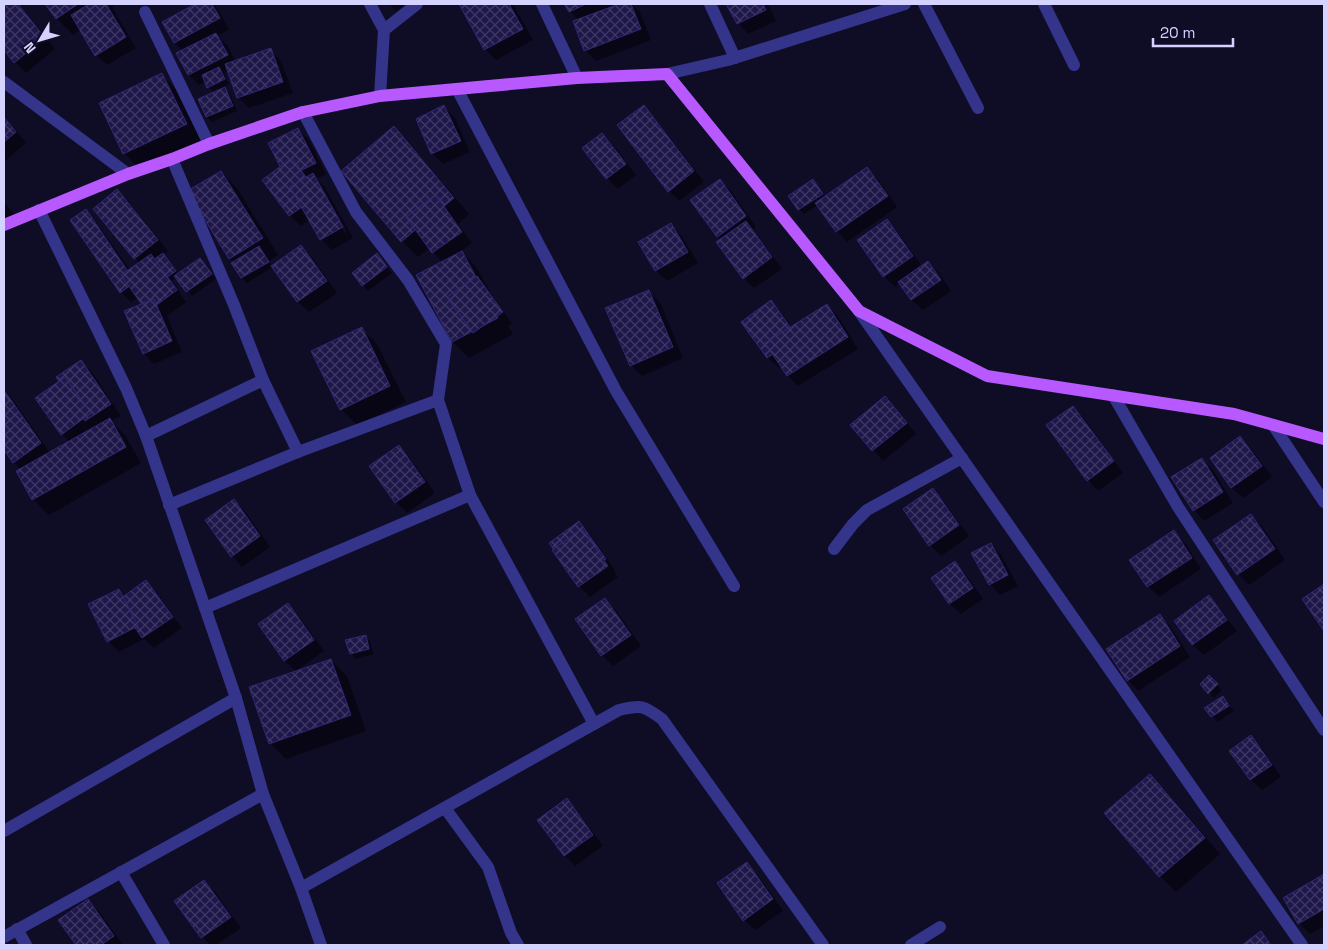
<svg xmlns="http://www.w3.org/2000/svg" width="1328" height="949" viewBox="0 0 1328 949" font-family="'Space Grotesk',sans-serif">
<style>
.shadow{fill:#0007;fill-rule:evenodd}
.building{fill:url(#building-cross-hatch);stroke:#322677}
.lines{fill:none;stroke-linecap:round;stroke-linejoin:round}
.minor{stroke:#33348a;stroke-width:12}
.major{stroke:#b759ff;stroke-width:12}
</style>
<defs>
<pattern id="building-cross-hatch" width="8" height="8" patternUnits="userSpaceOnUse" patternTransform="scale(1.25)"><rect width="8" height="8" fill="#1e1749"/><path d="M0 0l8 8M0 8l8-8" fill="none" stroke="#3e3864"/></pattern>
</defs>
<rect width="100%" height="100%" fill="#0f0c26"/>
<g class="shadow">
<path d="M4 4H19L55 49 26 73 15 62 4 48Z"/>
<path d="M46 4H117L112 7 136 48 107 65 96 55 81 29 73 35 57 19Z"/>
<path d="M197 4H213L218 9 229 29 218 36 227 45 236 62 270 50 281 61 293 93 249 108 238 97 229 71 224 73 229 84 223 87 230 94 237 111 212 122 207 117 215 93 208 87 206 82 199 85 189 75 178 54 183 51 175 43 164 22Z"/>
<path d="M389 4H406L396 11Z"/>
<path d="M461 4H513L533 40 496 60 485 49Z"/>
<path d="M566 4H632L640 12 651 40 596 61 585 50 578 20 570 11Z"/>
<path d="M728 4H768L776 21 748 34 738 23Z"/>
<path d="M162 75 178 91 202 140 140 169 124 153 100 104Z"/>
<path d="M643 106 654 117 704 182 679 201 669 191Z"/>
<path d="M444 107 455 118 470 152 443 164 432 153Z"/>
<path d="M4 116 26 143 4 162Z"/>
<path d="M394 128 410 144 469 214 458 224 472 243 461 251 477 268 490 292 512 324 508 326 513 334 469 358 453 342 442 262 430 248 418 257 402 241 343 171Z"/>
<path d="M298 129 309 140 326 174 316 179 324 186 353 238 332 250 321 239 310 219 301 226 290 216 264 180 282 167ZM319 186H321L347 232 345 233Z"/>
<path d="M602 134 613 145 636 175 618 189 607 178 584 148Z"/>
<path d="M867 169 878 179 897 207 847 242 837 231 818 205 804 214 799 209 813 181 826 197Z"/>
<path d="M221 172 237 188 278 255 269 261 272 267 301 246 312 257 337 293 309 312 298 302 273 267 247 283 242 278 234 262 230 259 189 192Z"/>
<path d="M720 181 731 191 756 227 753 229 782 269 754 288 744 278 721 240 718 237Z"/>
<path d="M117 191 128 201 168 251 163 255 178 275 200 259 216 279 192 296 177 278 172 281 186 302 167 316 182 352 154 364 144 354 143 305 139 298 131 302 121 292 86 211 96 222 130 270 140 263 135 258Z"/>
<path d="M4 202 14 214 4 223Z"/>
<path d="M887 221 897 231 922 266 928 262 939 273 951 291 923 310 912 300 901 283 895 287 884 276 859 240Z"/>
<path d="M670 224 681 235 698 263 667 281 656 270Z"/>
<path d="M377 255 392 273 368 291 353 273Z"/>
<path d="M649 292 660 302 683 358 642 376 631 365Z"/>
<path d="M771 302 781 313 792 328 827 306 838 316 858 349 798 386 788 376 782 366 779 368 768 358 743 322Z"/>
<path d="M361 328 377 344 406 402 357 425 341 409 313 352Z"/>
<path d="M81 362 92 372 121 416 111 421 125 435 141 463 49 515 33 499 18 472 21 470 14 462 4 448V389L9 394 50 453 70 442 62 434Z"/>
<path d="M885 397 895 408 916 434 883 461 873 450Z"/>
<path d="M1073 408 1084 418 1123 473 1098 491 1088 480Z"/>
<path d="M1240 438 1251 449 1272 477 1243 498 1232 488 1211 458Z"/>
<path d="M399 447 409 457 435 493 407 513 396 502Z"/>
<path d="M1202 460 1213 470 1233 503 1204 521 1194 510Z"/>
<path d="M933 490 943 501 969 536 941 556 930 545 905 510Z"/>
<path d="M234 500 245 511 270 547 242 567 232 556Z"/>
<path d="M1251 515 1262 526 1285 560 1249 585 1238 574Z"/>
<path d="M579 523 590 534 615 570 614 571 618 577 590 597 579 586Z"/>
<path d="M1174 532 1185 543 1201 569 1159 597 1148 586Z"/>
<path d="M991 544 1001 555 1018 586 1000 595 990 584Z"/>
<path d="M955 563 965 573 983 599 961 614 950 604 933 578Z"/>
<path d="M146 582 157 593 182 628 154 648 145 639 119 652 108 641 118 590 125 597Z"/>
<path d="M1209 597 1219 608 1237 631 1204 655 1193 645 1175 621Z"/>
<path d="M605 600 616 610 641 646 613 666 602 655Z"/>
<path d="M288 605 298 615 324 651 296 671 285 661 260 625Z"/>
<path d="M1159 616 1170 626 1190 657 1138 691 1128 680Z"/>
<path d="M365 636 370 641 374 654 356 659 351 654Z"/>
<path d="M331 660 347 676 366 731 286 759 270 743Z"/>
<path d="M1209 676 1222 690 1214 698 1201 684Z"/>
<path d="M1223 698 1234 711 1217 722 1206 708Z"/>
<path d="M1251 737 1262 748 1281 777 1262 790 1251 780 1231 751Z"/>
<path d="M1150 775 1166 791 1220 854 1176 892 1160 876 1106 813Z"/>
<path d="M567 800 577 811 603 846 575 866 565 856Z"/>
<path d="M747 864 758 875 783 911 755 930 744 920Z"/>
<path d="M1324 875V926L1310 934 1299 923 1284 898Z"/>
<path d="M204 881 215 892 241 928 216 945H210L202 937Z"/>
<path d="M88 901 99 911 123 945H78L60 920Z"/>
<path d="M1261 933 1273 945H1244Z"/>
</g>
<g class="building">
<path d="M4 4H18L45 38 14 63 4 50Z"/>
<path d="M45 4H78L56 19Z"/>
<path d="M89 4H106L126 37 95 56 71 15Z"/>
<path d="M195 4H212L220 18 174 43 162 22Z"/>
<path d="M459 4H509L523 29 484 50Z"/>
<path d="M564 4H586L569 12Z"/>
<path d="M619 4H631L641 29 584 51 573 21Z"/>
<path d="M726 4H763L766 10 737 24Z"/>
<path d="M216 33 228 55 188 75 176 53Z"/>
<path d="M271 48 283 82 237 98 225 64Z"/>
<path d="M219 67 225 79 207 88 202 75Z"/>
<path d="M162 73 187 124 123 154 99 103Z"/>
<path d="M225 87 233 106 206 117 198 99Z"/>
<path d="M444 105 461 141 431 154 416 119Z"/>
<path d="M644 105 694 171 668 192 617 125Z"/>
<path d="M4 117 16 132 4 142Z"/>
<path d="M394 126 454 198 401 242 341 171Z"/>
<path d="M298 128 316 163 286 178 268 143Z"/>
<path d="M602 133 626 164 606 179 582 148Z"/>
<path d="M292 158 319 195 289 216 262 180Z"/>
<path d="M867 167 888 196 836 232 815 203Z"/>
<path d="M221 171 263 238 229 259 187 191Z"/>
<path d="M313 173 343 227 320 240 290 187Z"/>
<path d="M720 179 746 216 717 237 690 200Z"/>
<path d="M813 179 823 194 798 210 788 196Z"/>
<path d="M117 189 158 240 134 259 93 209Z"/>
<path d="M436 195 462 232 432 253 406 217Z"/>
<path d="M86 209 135 282 120 293 70 220Z"/>
<path d="M887 219 913 256 883 277 857 240Z"/>
<path d="M746 221 772 257 743 279 716 242Z"/>
<path d="M671 223 688 252 655 271 638 242Z"/>
<path d="M301 245 327 281 297 302 271 266Z"/>
<path d="M259 246 269 262 241 278 231 263Z"/>
<path d="M462 251 498 318 452 342 416 275Z"/>
<path d="M163 253 176 271 148 290 136 272Z"/>
<path d="M377 253 387 267 362 286 352 273Z"/>
<path d="M151 254 177 290 147 312 121 275Z"/>
<path d="M200 258 212 274 186 292 174 276Z"/>
<path d="M928 261 941 280 911 300 898 282Z"/>
<path d="M477 276 503 312 473 333 447 297Z"/>
<path d="M649 290 673 347 630 366 605 308Z"/>
<path d="M154 299 172 341 143 354 124 311Z"/>
<path d="M771 300 797 337 767 358 741 322Z"/>
<path d="M827 304 848 337 787 376 765 343Z"/>
<path d="M362 327 390 386 340 410 311 351Z"/>
<path d="M81 360 111 404 85 421 56 377Z"/>
<path d="M65 377 91 413 61 435 35 398Z"/>
<path d="M4 390 41 443 13 463 4 450Z"/>
<path d="M885 396 907 423 872 451 850 425Z"/>
<path d="M1073 406 1114 461 1087 481 1046 425Z"/>
<path d="M110 418 126 447 32 500 16 471Z"/>
<path d="M1240 436 1262 466 1231 488 1210 458Z"/>
<path d="M399 445 425 482 395 503 369 466Z"/>
<path d="M1202 458 1223 492 1193 511 1171 477Z"/>
<path d="M933 488 959 525 929 546 903 509Z"/>
<path d="M234 499 260 536 231 557 205 520Z"/>
<path d="M1251 514 1275 549 1237 575 1213 540Z"/>
<path d="M579 521 606 559 576 580 549 543Z"/>
<path d="M582 529 608 566 578 587 552 550Z"/>
<path d="M1174 530 1192 558 1147 587 1129 560Z"/>
<path d="M991 543 1008 575 989 585 971 553Z"/>
<path d="M955 561 973 588 949 604 931 578Z"/>
<path d="M146 580 173 617 142 638 117 601Z"/>
<path d="M1324 584V631L1302 599Z"/>
<path d="M119 589 138 626 107 642 88 604Z"/>
<path d="M1209 595 1227 620 1192 645 1174 621Z"/>
<path d="M605 598 631 635 601 656 575 619Z"/>
<path d="M288 603 314 640 284 661 258 624Z"/>
<path d="M1160 614 1180 646 1127 681 1106 649Z"/>
<path d="M366 635 369 649 350 654 345 640Z"/>
<path d="M331 659 351 715 269 744 249 687Z"/>
<path d="M1209 675 1218 684 1208 694 1200 684Z"/>
<path d="M1223 696 1229 706 1211 717 1204 708Z"/>
<path d="M1251 735 1272 765 1250 780 1229 751Z"/>
<path d="M1150 774 1205 838 1159 877 1104 813Z"/>
<path d="M567 798 593 835 564 856 537 820Z"/>
<path d="M747 862 773 899 743 921 717 883Z"/>
<path d="M1324 874V909L1298 924 1283 898Z"/>
<path d="M204 880 231 917 201 938 174 901Z"/>
<path d="M88 899 114 936 101 945H76L58 920Z"/>
<path d="M1261 931 1271 945H1242Z"/>
</g>
<g class="lines">
<g class="minor">
<path d="M370 4 384 30"/>
<path d="M542 4 577 78"/>
<path d="M710 4 735 58"/>
<path d="M924 4 978 108"/>
<path d="M1044 4 1074 65"/>
<path d="M145 12 209 144"/>
<path d="M667 74 728 60 905 4"/>
<path d="M4 82 128 174"/>
<path d="M457 89 616 391 734 586"/>
<path d="M380 96 384 30 417 4"/>
<path d="M303 112 356 212 408 280 446 344 438 400"/>
<path d="M172 159 234 305 263 380 298 452"/>
<path d="M39 210 126 388 146 436 236 698 263 794 301 888 321 945"/>
<path d="M859 311 1302 945"/>
<path d="M1113 395 1178 507 1324 730"/>
<path d="M1273 425 1324 502"/>
<path d="M146 436 263 380"/>
<path d="M169 505 298 452 438 400 470 495"/>
<path d="M834 549 853 524 867 510 962 458"/>
<path d="M205 608 470 495 594 724"/>
<path d="M445 808 488 867 511 933 518 945"/>
<path d="M4 831 236 698"/>
<path d="M121 872 164 945"/>
<path d="M301 888 619 710C641 705 643 705 662 719L823 945"/>
<path d="M17 929 26 945"/>
<path d="M4 937 263 794"/>
<path d="M911 945 940 927"/>
</g>
<path class="major" d="M4 225 128 174 172 159 209 144 303 112 380 96 577 78 667 74 859 311 987 376 1234 414 1324 439"/>
</g>
<rect width="1328" height="949" fill="none" stroke="#d4d2ff" stroke-width="10"/>
<g transform="translate(40 40) rotate(232)" stroke="#0f0c26" stroke-width="4" paint-order="stroke">
<path d="M0-4L9 19L0 12L-9 19Z" fill="#d4d2ff"/>
<text y="-8" font-size="14" font-weight="bold" text-anchor="middle" fill="#d4d2ff">N</text>
</g>
<path d="M1153 38v8h80v-8" fill="none" stroke="#d4d2ff" stroke-width="2.5"/>
<text x="1160" y="38" font-size="15" fill="#d4d2ff" stroke="#0f0c26" stroke-width="4" paint-order="stroke">20 m</text>
</svg>
